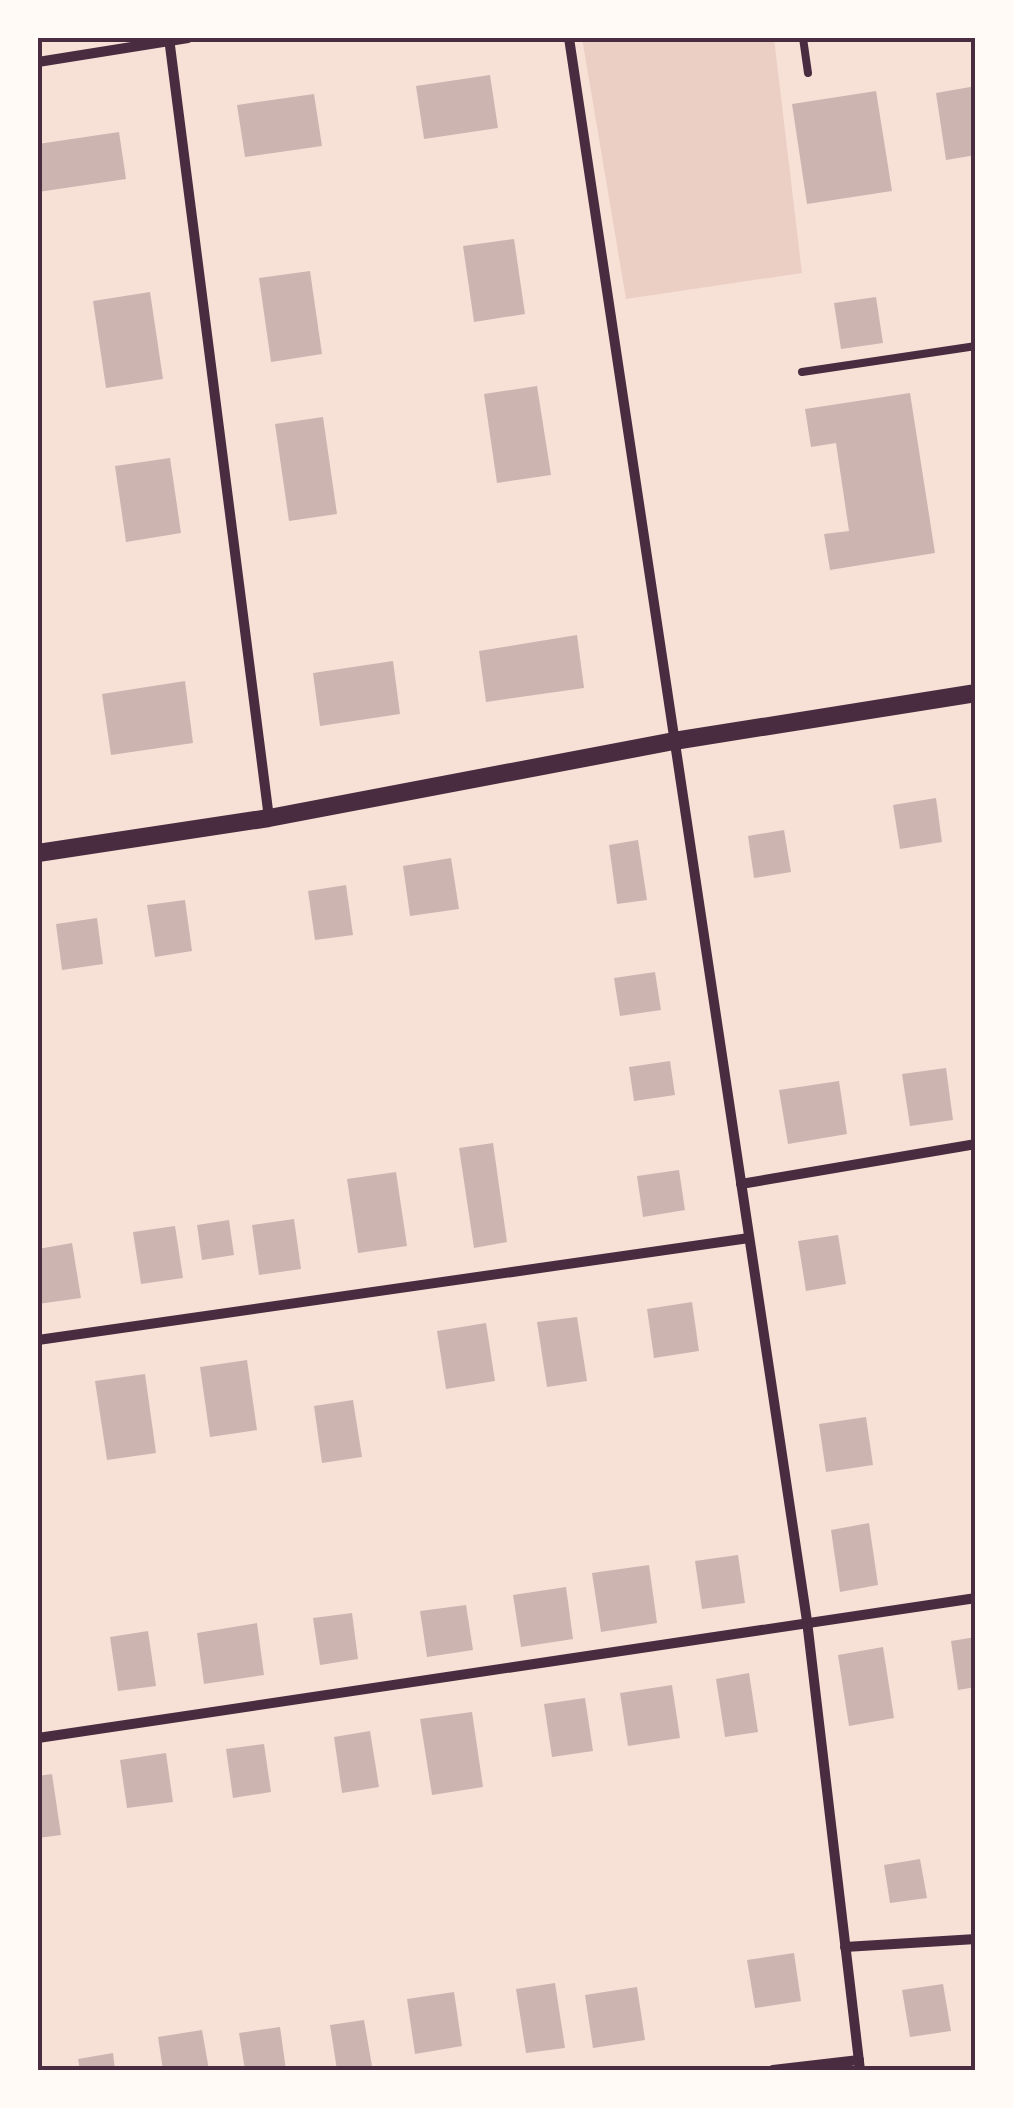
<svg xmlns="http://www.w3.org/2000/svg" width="1013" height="2108" viewBox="0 0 1013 2108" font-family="'PT Sans',sans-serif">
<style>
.green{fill:#ebcfc5}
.building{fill:#ccb4b1}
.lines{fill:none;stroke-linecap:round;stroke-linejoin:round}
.service{stroke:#4a2c40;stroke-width:8}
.minor{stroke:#4a2c40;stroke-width:10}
.tertiary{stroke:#4a2c40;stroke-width:18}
.neatline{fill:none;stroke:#4a2c40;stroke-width:4}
</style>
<rect width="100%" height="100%" fill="#f7e1d7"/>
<path class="green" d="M582 38H774L802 273 626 299Z"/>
<g class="building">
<path d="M490 75 498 128 424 139 416 86Z"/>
<path d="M976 86V155L946 160 936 93Z"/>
<path d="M876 91 892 191 807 204 792 104Z"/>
<path d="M314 94 322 146 245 157 237 105Z"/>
<path d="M119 132 126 179 38 192V144Z"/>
<path d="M514 239 525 314 474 322 463 246Z"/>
<path d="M310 271 322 354 271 362 259 278Z"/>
<path d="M150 292 163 379 106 388 93 301Z"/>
<path d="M876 297 883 343 841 349 834 303Z"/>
<path d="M537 386 551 475 497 483 484 394Z"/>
<path d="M910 393 935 553 830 570 824 534 849 531 836 443 811 447 805 409Z"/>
<path d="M323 417 337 514 289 521 275 424Z"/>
<path d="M170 458 181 533 126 542 115 466Z"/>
<path d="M577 635 584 688 486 702 479 651Z"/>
<path d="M393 661 400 714 320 726 313 673Z"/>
<path d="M185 681 193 743 111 755 102 694Z"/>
<path d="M936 798 942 842 900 849 893 805Z"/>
<path d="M784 830 791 872 754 878 748 836Z"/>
<path d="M638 840 647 900 617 904 609 845Z"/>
<path d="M451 858 459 909 410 916 403 866Z"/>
<path d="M346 885 353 935 315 940 308 891Z"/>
<path d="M185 900 192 951 155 957 147 905Z"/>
<path d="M97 918 103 964 62 970 56 924Z"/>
<path d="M655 972 661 1010 620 1016 614 978Z"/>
<path d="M670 1061 675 1095 634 1101 629 1067Z"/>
<path d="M946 1068 953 1120 910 1126 902 1074Z"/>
<path d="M839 1081 847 1134 788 1144 779 1090Z"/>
<path d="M493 1143 507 1242 474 1248 459 1148Z"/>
<path d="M679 1170 685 1210 643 1217 637 1176Z"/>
<path d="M396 1172 407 1246 358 1253 347 1179Z"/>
<path d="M294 1219 301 1269 259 1275 252 1225Z"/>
<path d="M229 1220 234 1255 202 1260 197 1225Z"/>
<path d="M175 1226 183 1278 141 1284 133 1232Z"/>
<path d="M838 1235 846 1284 806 1291 798 1241Z"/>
<path d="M72 1243 81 1298 38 1304V1249Z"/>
<path d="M692 1302 699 1351 654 1358 647 1309Z"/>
<path d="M577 1317 587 1381 547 1387 537 1322Z"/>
<path d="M486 1323 495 1381 446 1389 437 1331Z"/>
<path d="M247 1360 257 1430 210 1437 200 1367Z"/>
<path d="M145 1374 156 1453 107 1460 95 1381Z"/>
<path d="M353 1400 362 1457 322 1463 314 1406Z"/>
<path d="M866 1417 873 1465 826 1472 819 1424Z"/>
<path d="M869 1523 878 1585 840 1592 831 1530Z"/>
<path d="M738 1555 745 1603 702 1609 695 1561Z"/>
<path d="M649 1565 657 1623 601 1632 592 1573Z"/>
<path d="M566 1587 573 1639 521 1647 513 1595Z"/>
<path d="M466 1605 473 1650 427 1657 420 1611Z"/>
<path d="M352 1613 358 1659 320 1665 313 1618Z"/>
<path d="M257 1623 264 1675 204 1684 197 1633Z"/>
<path d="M148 1631 156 1686 118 1691 110 1637Z"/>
<path d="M976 1637V1687L958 1690 951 1641Z"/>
<path d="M883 1647 894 1718 849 1726 838 1655Z"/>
<path d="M749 1673 758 1732 725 1737 716 1679Z"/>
<path d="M672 1685 680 1738 628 1746 620 1693Z"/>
<path d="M585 1698 593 1751 552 1757 544 1704Z"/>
<path d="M472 1712 483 1787 432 1795 420 1719Z"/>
<path d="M370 1731 379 1787 342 1793 334 1737Z"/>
<path d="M264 1744 271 1792 233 1798 226 1749Z"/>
<path d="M166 1753 173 1802 127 1808 120 1760Z"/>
<path d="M52 1774 61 1835 38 1838V1776Z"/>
<path d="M920 1859 927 1898 890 1903 884 1865Z"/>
<path d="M794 1953 801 2001 755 2008 747 1960Z"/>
<path d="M555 1983 565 2048 526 2053 516 1989Z"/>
<path d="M943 1984 951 2031 910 2037 902 1990Z"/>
<path d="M637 1987 645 2040 593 2048 585 1995Z"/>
<path d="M454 1992 462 2046 415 2054 407 1999Z"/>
<path d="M364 2020 372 2066 337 2070 330 2025Z"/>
<path d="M280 2027 286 2070H245L239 2033Z"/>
<path d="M202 2030 209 2070H163L158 2037Z"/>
<path d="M113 2053 115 2070H80L78 2059Z"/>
</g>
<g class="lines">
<g class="service">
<path d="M803 38 808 73"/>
<path d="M802 372 976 346"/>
</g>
<g class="minor">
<path d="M169 38 269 818"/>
<path d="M569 38 807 1621 860 2070"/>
<path d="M38 62 188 38"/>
<path d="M741 1184 976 1144"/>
<path d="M38 1340 749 1238"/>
<path d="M38 1738 976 1598"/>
<path d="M845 1947 976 1939"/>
<path d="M773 2070 859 2060"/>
</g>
<path class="tertiary" d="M38 853 269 818 674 741 976 693"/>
</g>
<rect width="1013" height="2108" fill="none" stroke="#fffaf5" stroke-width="80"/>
<rect x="40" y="40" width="933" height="2028" class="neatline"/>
</svg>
